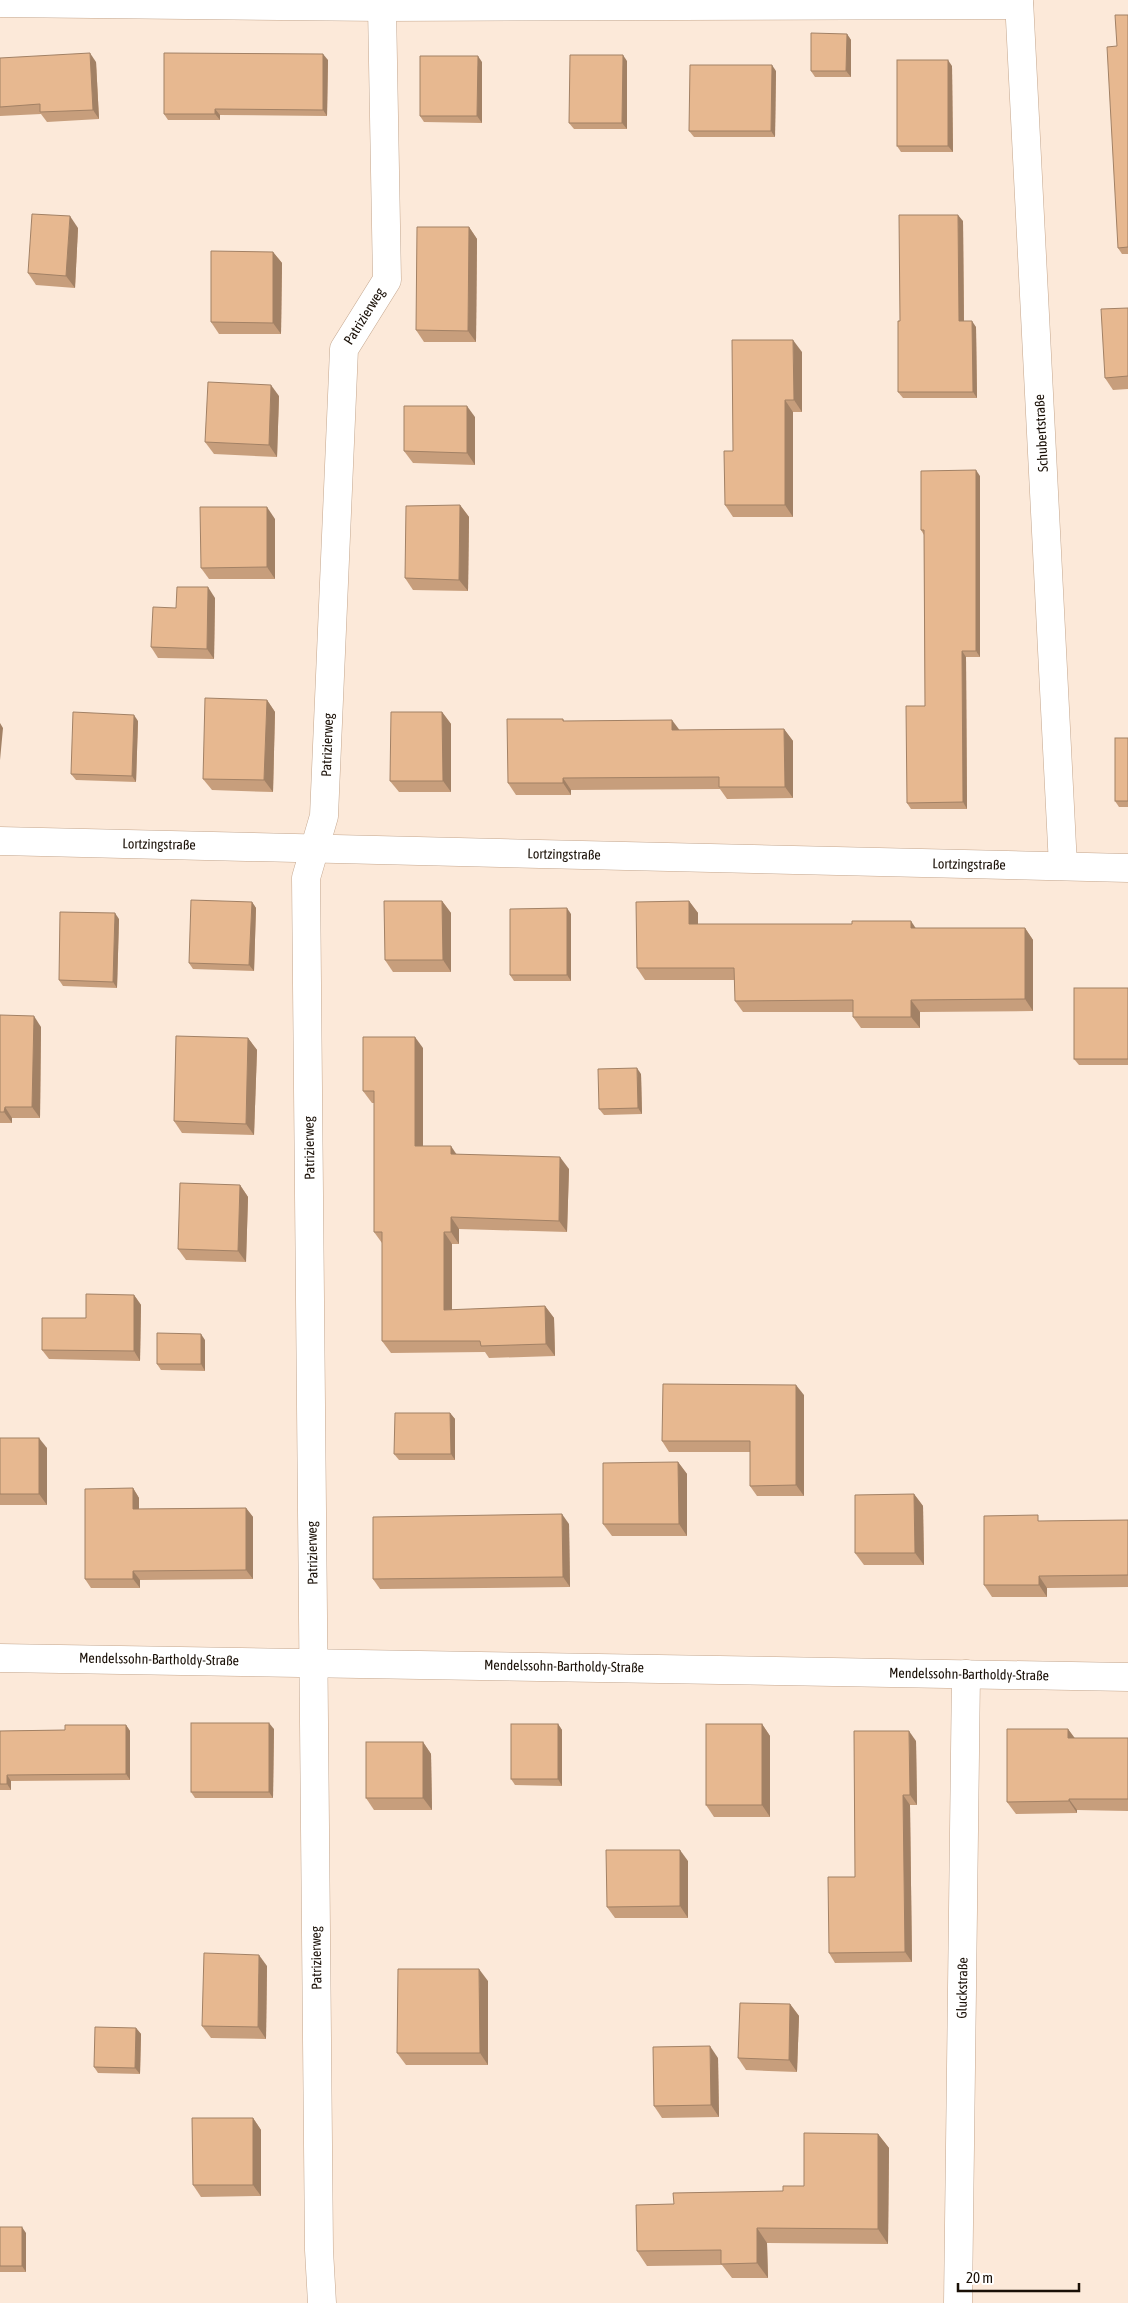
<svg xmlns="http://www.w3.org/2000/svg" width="1128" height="2303" viewBox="0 0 1128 2303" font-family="'Asap Condensed',sans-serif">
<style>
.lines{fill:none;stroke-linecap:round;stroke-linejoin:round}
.minor-casing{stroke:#c4a68d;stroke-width:29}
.minor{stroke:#fff;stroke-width:28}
.wall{fill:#c79e7c}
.shaded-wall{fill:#a28165}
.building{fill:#e7b890;stroke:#a28165}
.labels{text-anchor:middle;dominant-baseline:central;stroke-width:5;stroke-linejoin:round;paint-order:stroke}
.street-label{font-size:14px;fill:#1a1007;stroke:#fff}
</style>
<rect width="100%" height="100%" fill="#fce9d9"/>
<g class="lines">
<g class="minor-casing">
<g id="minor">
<path d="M1019 0 1063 866"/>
<path d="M0 3 382 7 1019 5"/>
<path d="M0 841 1128 868"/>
<path d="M0 1658 1128 1677"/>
<path d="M322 2303 319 2250 306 878 324 816 344 349 387 280 382 7"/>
<path d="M958 2303 966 1674"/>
</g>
</g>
<use href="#minor" class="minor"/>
</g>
<g class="wall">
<path d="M1128 15V254H1122L1118 248 1117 46Z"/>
<path d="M847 34 851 40V77H815L811 71Z"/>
<path d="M0 58 96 62 99 119 47 122 41 114 0 116Z"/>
<path d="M328 60 327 116 220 115V120H168L164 114Z"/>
<path d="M627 61V129H574L569 123Z"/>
<path d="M482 62V123L424 122 420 116Z"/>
<path d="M952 66 953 152H901L897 146Z"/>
<path d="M776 71 775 137H694L689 131Z"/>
<path d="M963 221 964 321 976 327 977 398H903L898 392 900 321Z"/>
<path d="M469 227 477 239 476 342H424L416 330Z"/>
<path d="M78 228 75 288 36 285 28 273Z"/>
<path d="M273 252 282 263 281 334H219L211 322Z"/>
<path d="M1128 308V389L1113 390 1105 378Z"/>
<path d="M802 352V412H793V517H733L725 505 733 451Z"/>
<path d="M279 396 277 457 214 454 205 442Z"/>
<path d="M475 417V465L413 463 404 451Z"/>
<path d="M980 476V657H966L967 809H911L907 803 925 706 924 535 921 530Z"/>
<path d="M460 505 469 517 468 591 413 590 405 578Z"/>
<path d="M275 519V579H209L201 568Z"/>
<path d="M215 598 214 659 158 658 151 647 176 608Z"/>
<path d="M267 700 275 712 273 792 212 790 203 779Z"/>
<path d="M442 712 451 724V792H399L390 781Z"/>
<path d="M563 719 564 721 679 730 784 729 793 741V798L727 799 720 789 571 790V795H516L508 783Z"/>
<path d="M138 721 136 782 76 780 71 774Z"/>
<path d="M1128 738V807H1119L1115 801Z"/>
<path d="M442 901 451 913V972H393L385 960Z"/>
<path d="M689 901 698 913V924L916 928H1025L1033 940V1011L920 1012V1028H861L853 1017V1012H743L735 1001V980H645L637 968Z"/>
<path d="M252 902 256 908 254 971 193 969 189 963Z"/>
<path d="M571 914V981H514L510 975Z"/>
<path d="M119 919 117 988 63 986 59 980Z"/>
<path d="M1128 988V1065H1079L1074 1059Z"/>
<path d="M0 1015 41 1027 40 1118H12V1123H0Z"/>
<path d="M248 1038 257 1050 254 1135 182 1133 174 1121Z"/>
<path d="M423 1048V1146L457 1154 569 1169 567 1232 459 1229V1244H452V1310L545 1306 554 1318 555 1356 489 1358 485 1352 391 1353 382 1341V1243L374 1232V1103H372L363 1091Z"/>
<path d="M641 1074 642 1114 604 1115 599 1109Z"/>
<path d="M240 1185 248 1197 246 1262 186 1260 178 1249Z"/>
<path d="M134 1295 141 1305 140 1361 49 1359 42 1350 86 1318Z"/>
<path d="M205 1340V1371L161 1370 157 1364Z"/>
<path d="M804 1395V1496H757L750 1486V1452H669L662 1441Z"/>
<path d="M450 1413 455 1419V1460H399L394 1454Z"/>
<path d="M0 1438 47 1448V1505H0Z"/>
<path d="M678 1462 687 1474V1536H612L603 1524Z"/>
<path d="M133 1488 139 1498V1509L246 1508 253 1517V1579L140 1580V1588H91L85 1579Z"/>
<path d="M914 1494 923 1506 924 1565H864L855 1553Z"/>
<path d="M1128 1520V1587L1047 1588V1597H992L984 1585 1042 1521Z"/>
<path d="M569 1524 570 1587 380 1589 373 1579Z"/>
<path d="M558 1724 562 1730V1786L515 1785 511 1779Z"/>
<path d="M762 1724 770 1736V1817H714L706 1805Z"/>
<path d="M126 1725 130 1731V1780L11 1781V1790H0V1731L65 1730Z"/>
<path d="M274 1729 273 1798H195L191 1792Z"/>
<path d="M1068 1729 1074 1738H1128V1811L1077 1810V1813L1016 1814 1007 1802Z"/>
<path d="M916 1741 917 1805H910L912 1962 835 1963 829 1953 855 1877Z"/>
<path d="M423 1742 431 1754 432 1810H374L366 1798Z"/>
<path d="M688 1861V1918H615L607 1907Z"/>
<path d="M267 1966 266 2039 211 2038 202 2026Z"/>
<path d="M488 1981V2065H406L397 2053Z"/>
<path d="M790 2004 799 2016 797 2072 746 2070 738 2058Z"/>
<path d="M136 2028 141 2034 140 2074 98 2073 94 2067Z"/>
<path d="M718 2058 719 2117 662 2118 654 2106Z"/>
<path d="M253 2118 261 2130V2196L201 2197 193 2185Z"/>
<path d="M878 2134 889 2148 888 2244 767 2243 768 2278H732L722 2265 647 2266 637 2251 674 2204 783 2191 804 2186Z"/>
<path d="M0 2227 26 2233V2272H0Z"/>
</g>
<g class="shaded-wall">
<path d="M847 34 851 40V77L846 71Z"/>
<path d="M90 53 96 62 99 119 93 110Z"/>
<path d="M323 54 328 60 327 116 323 110Z"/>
<path d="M623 55 627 61V129L622 123Z"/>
<path d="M478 56 482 62V123L477 116Z"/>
<path d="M948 60 952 66 953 152 948 146Z"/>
<path d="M772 65 776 71 775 137 771 131Z"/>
<path d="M215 109 220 115V120L215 114Z"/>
<path d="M958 215 963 221 964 327 959 321Z"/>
<path d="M70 216 78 228 75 288 66 276Z"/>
<path d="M469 227 477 239 476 342 468 331Z"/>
<path d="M273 252 282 263 281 334 273 323Z"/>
<path d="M972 321 976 327 977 398 973 392Z"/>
<path d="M793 340 802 352V412L794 400Z"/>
<path d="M271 385 279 396 277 457 269 445Z"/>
<path d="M785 400 793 412V517L785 505Z"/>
<path d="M467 406 475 417V465L467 453Z"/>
<path d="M976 470 980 476V657L976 651Z"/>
<path d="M460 505 469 517 468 591 459 580Z"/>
<path d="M267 507 275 519V579L267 567Z"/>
<path d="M208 587 215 598 214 659 207 649Z"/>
<path d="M962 651 966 657 967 809 963 802Z"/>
<path d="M267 700 275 712 273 792 264 780Z"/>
<path d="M442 712 451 724V792L443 781Z"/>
<path d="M134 715 138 721 136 782 132 776Z"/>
<path d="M672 720 681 732 672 730Z"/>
<path d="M0 723 3 728 0 760Z"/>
<path d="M784 729 793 741V798L785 787Z"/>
<path d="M563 778 571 790V795L563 783Z"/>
<path d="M442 901 451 913V972L443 960Z"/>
<path d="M689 901 698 913V936L689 924Z"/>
<path d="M252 902 256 908 254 971 249 965Z"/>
<path d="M567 908 571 914V981L567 975Z"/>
<path d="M115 913 119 919 117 988 113 982Z"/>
<path d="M911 921 919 933 911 928Z"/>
<path d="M1025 928 1033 940V1011L1025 999Z"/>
<path d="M911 1000 920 1012V1028L911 1017Z"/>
<path d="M34 1016 41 1027 40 1118 32 1107Z"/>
<path d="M415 1037 423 1048V1158L415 1146Z"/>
<path d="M248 1038 257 1050 254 1135 246 1124Z"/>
<path d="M637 1068 641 1074 642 1114 638 1108Z"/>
<path d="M5 1107 12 1118V1123L4 1112Z"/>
<path d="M451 1146 459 1158 451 1154Z"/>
<path d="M560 1157 569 1169 567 1232 559 1221Z"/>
<path d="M240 1185 248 1197 246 1262 238 1251Z"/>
<path d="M451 1217 459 1229V1244L451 1232Z"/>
<path d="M444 1232 452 1244V1322L444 1310Z"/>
<path d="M134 1295 141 1305 140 1361 134 1351Z"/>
<path d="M545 1306 554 1318 555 1356 546 1344Z"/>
<path d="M201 1334 205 1340V1371L201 1364Z"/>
<path d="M796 1385 804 1395V1496L796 1485Z"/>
<path d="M450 1413 455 1419V1460L451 1454Z"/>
<path d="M39 1438 47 1448V1505L39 1494Z"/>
<path d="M678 1462 687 1474V1536L679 1524Z"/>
<path d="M133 1488 139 1498V1518L133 1509Z"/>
<path d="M914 1494 923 1506 924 1565 915 1553Z"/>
<path d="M246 1508 253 1517V1579L246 1570Z"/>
<path d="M562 1514 569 1524 570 1587 563 1577Z"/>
<path d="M133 1571 140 1580V1588L133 1579Z"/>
<path d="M1039 1576 1047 1588V1597L1039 1585Z"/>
<path d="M269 1723 274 1729 273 1798 269 1792Z"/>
<path d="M558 1724 562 1730V1786L558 1779Z"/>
<path d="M762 1724 770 1736V1817L762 1805Z"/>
<path d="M126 1725 130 1731V1780L126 1774Z"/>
<path d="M1068 1729 1077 1741 1068 1738Z"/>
<path d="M909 1731 916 1741 917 1805 910 1795Z"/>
<path d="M423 1742 431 1754 432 1810 423 1798Z"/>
<path d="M7 1775 11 1781V1790L7 1784Z"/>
<path d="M903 1795 910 1805 912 1962 905 1952Z"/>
<path d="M1069 1799 1077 1810V1813L1069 1801Z"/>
<path d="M680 1850 688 1861V1918L680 1906Z"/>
<path d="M259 1955 267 1966 266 2039 258 2027Z"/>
<path d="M479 1969 488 1981V2065L480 2053Z"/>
<path d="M790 2004 799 2016 797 2072 789 2060Z"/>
<path d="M136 2028 141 2034 140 2074 135 2068Z"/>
<path d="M710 2046 718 2058 719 2117 711 2105Z"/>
<path d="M253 2118 261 2130V2196L253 2185Z"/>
<path d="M878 2134 889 2148 888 2244 878 2229Z"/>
<path d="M22 2227 26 2233V2272L22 2266Z"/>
<path d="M757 2228 767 2243 768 2278 757 2263Z"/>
</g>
<g class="building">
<path d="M1115 15H1128V247L1118 248 1107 47 1117 46Z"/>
<path d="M811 33 847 34 846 71H811Z"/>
<path d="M90 53 93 110 40 112V104L0 107V58Z"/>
<path d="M164 53 323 54V110L215 109V114H164Z"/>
<path d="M570 55H623L622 123H569Z"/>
<path d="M420 56H478L477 116H420Z"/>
<rect x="897" y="60" width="51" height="86"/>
<path d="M690 65H772L771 131H689Z"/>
<path d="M32 214 70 216 66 276 28 273Z"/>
<path d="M899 215H958L959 321H972L973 392H898V321H900Z"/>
<path d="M417 227H469L468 331 416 330Z"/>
<path d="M211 251 273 252V323L211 322Z"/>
<path d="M1128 308V376L1105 378 1101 309Z"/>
<path d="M732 340H793L794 400H785V505H725L724 451H733Z"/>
<path d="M208 382 271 385 269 445 205 442Z"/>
<path d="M404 406H467V453L404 451Z"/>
<path d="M976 470V651H962L963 802 907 803 906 706H925L924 530H921V471Z"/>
<path d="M460 505 459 580 405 578 406 506Z"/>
<path d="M200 507H267V567L201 568Z"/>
<path d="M177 587H208L207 649 151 647 153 607 176 608Z"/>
<path d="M205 698 267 700 264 780 203 779Z"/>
<path d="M73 712 134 715 132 776 71 774Z"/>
<path d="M391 712H442L443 781H390Z"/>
<path d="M507 719H563V721L672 720V730L784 729 785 787H719V777L563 778V783H508Z"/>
<rect x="1115" y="738" width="13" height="63"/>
<path d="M191 900 252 902 249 965 189 963Z"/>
<path d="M384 901H442L443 960H385Z"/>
<path d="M689 901V924H852V921H911V928H1025V999L911 1000V1017H853V1000L735 1001 734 968H637L636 902Z"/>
<path d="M567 908V975H510V909Z"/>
<path d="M60 912 115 913 113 982 59 980Z"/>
<rect x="1074" y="988" width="54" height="71"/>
<path d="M0 1015 34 1016 32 1107H5L4 1112H0Z"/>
<path d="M176 1036 248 1038 246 1124 174 1121Z"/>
<path d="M363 1037H415V1146H451V1154L560 1157 559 1221 451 1217V1232H444V1310L545 1306 546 1344 481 1346 480 1341H382V1232H374V1091H363Z"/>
<path d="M637 1068 638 1108 599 1109 598 1069Z"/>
<path d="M180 1183 240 1185 238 1251 178 1249Z"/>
<path d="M86 1294 134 1295V1351L42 1350V1318H86Z"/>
<path d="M157 1333 201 1334V1364H157Z"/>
<path d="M663 1384 796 1385V1485L750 1486V1441H662Z"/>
<path d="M395 1413H450L451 1454H394Z"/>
<rect x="0" y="1438" width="39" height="56"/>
<path d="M678 1462 679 1524H603V1463Z"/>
<path d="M133 1488V1509L246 1508V1570L133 1571V1579H85V1489Z"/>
<path d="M914 1494 915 1553H855V1495Z"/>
<path d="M562 1514 563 1577 373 1579V1517Z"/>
<path d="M1038 1515V1521L1128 1520V1575L1039 1576V1585H984V1516Z"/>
<rect x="191" y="1723" width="78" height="69"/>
<rect x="511" y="1724" width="47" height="55"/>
<rect x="706" y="1724" width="56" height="81"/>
<path d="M65 1725H126V1774L7 1775V1784H0V1731L65 1730Z"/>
<path d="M1007 1729H1068V1738H1128V1799H1069V1801L1007 1802Z"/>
<path d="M854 1731H909L910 1795H903L905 1952 829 1953 828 1877H855Z"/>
<rect x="366" y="1742" width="57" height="56"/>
<path d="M606 1850H680V1906L607 1907Z"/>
<path d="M204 1953 259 1955 258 2027 202 2026Z"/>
<path d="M398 1969H479L480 2053H397Z"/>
<path d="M740 2003 790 2004 789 2060 738 2058Z"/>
<path d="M95 2027 136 2028 135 2068 94 2067Z"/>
<path d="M710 2046 711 2105 654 2106 653 2047Z"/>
<path d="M192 2118H253V2185H193Z"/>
<path d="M804 2133 878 2134V2229L757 2228V2263L721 2264V2250L637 2251 636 2205 674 2204 673 2193 783 2191V2186H804Z"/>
<rect x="0" y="2227" width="22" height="39"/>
</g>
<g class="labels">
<g class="street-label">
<text transform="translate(364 316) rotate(-58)">Patrizierweg</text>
<text transform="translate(1041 433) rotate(-93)">Schubertstraße</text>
<text transform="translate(327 745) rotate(-88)">Patrizierweg</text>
<text transform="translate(159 844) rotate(1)">Lortzingstraße</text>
<text transform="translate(564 854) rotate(1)">Lortzingstraße</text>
<text transform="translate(969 864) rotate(1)">Lortzingstraße</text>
<text transform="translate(309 1148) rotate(-91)">Patrizierweg</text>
<text transform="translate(312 1553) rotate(-91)">Patrizierweg</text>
<text transform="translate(159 1659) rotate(1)">Mendelssohn-Bartholdy-Straße</text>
<text transform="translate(564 1666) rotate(1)">Mendelssohn-Bartholdy-Straße</text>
<text transform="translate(969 1674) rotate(1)">Mendelssohn-Bartholdy-Straße</text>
<text transform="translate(316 1958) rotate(-91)">Patrizierweg</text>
<text transform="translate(962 1988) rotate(-89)">Gluckstraße</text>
</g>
</g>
<path d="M958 2283v8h121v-8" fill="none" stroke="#1a1007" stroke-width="2.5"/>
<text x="966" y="2283" font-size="15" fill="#1a1007" stroke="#ffffff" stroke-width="4" paint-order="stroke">20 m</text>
</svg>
